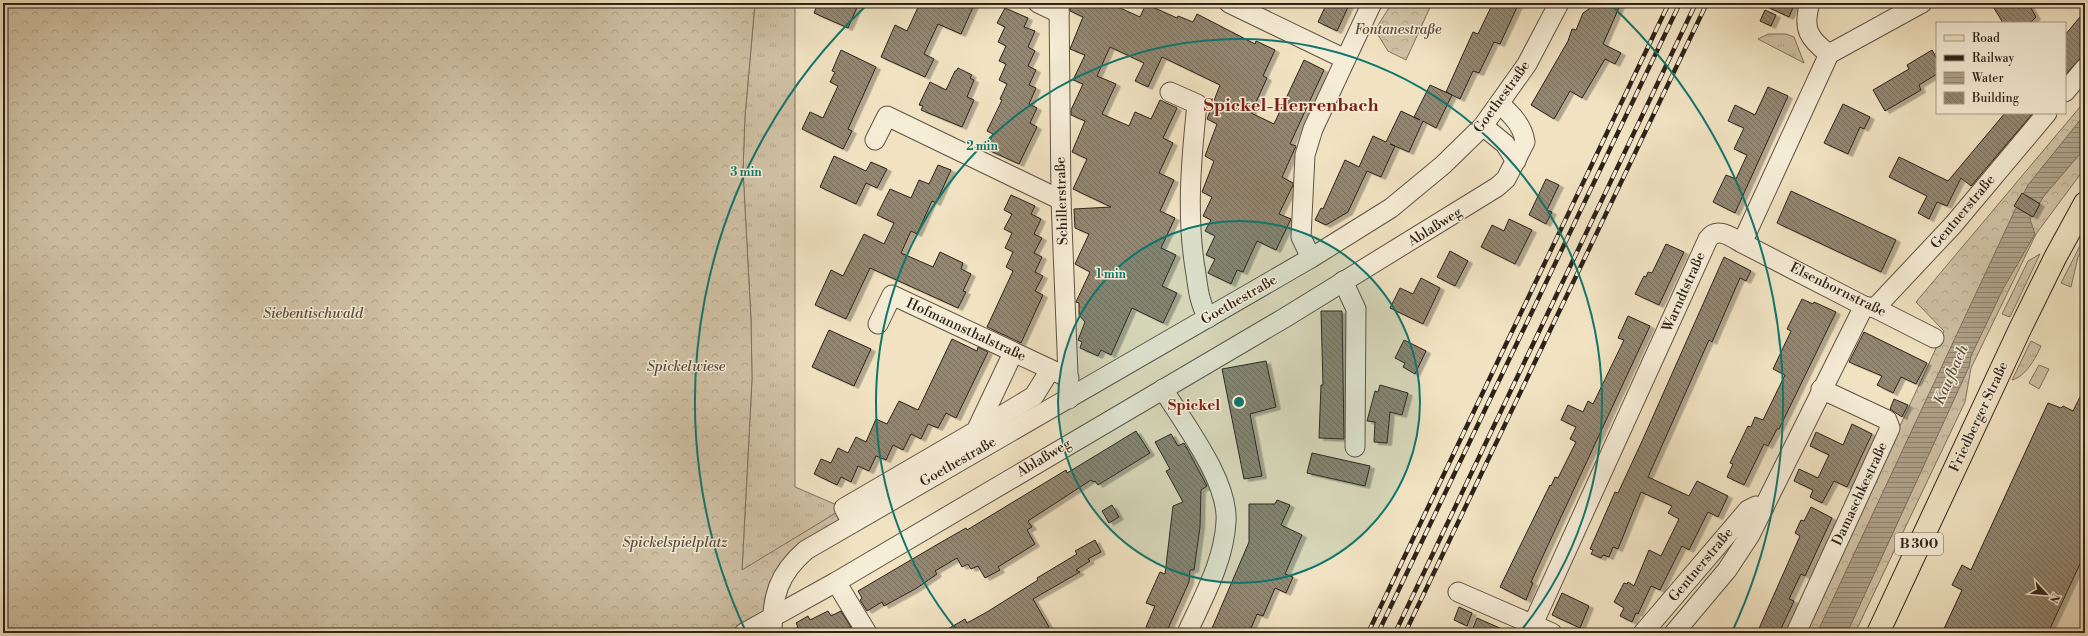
<svg xmlns="http://www.w3.org/2000/svg" width="2088" height="636" viewBox="0 0 2088 636" font-family="'Libre Bodoni',serif">
<style>
.grass{fill:url(#grass-tufts);stroke:#7f7260}
.forest{fill:url(#forest-crowns);stroke:#7f7260}
.water{fill:url(#water-rules);stroke:#7b6f5d}
.building{fill:url(#building-back-hatch);stroke:#2e231a;filter:url(#shadow)}
.lines{fill:none;stroke-linecap:round;stroke-linejoin:round}
.minor-casing{stroke:#5f5344;stroke-width:21}
.major-casing{stroke:#2e231a;stroke-width:24}
.minor{stroke:#f6edd7;stroke-width:19}
.major{stroke:#f1e3c2;stroke-width:22}
.rail-casing{stroke:#2e231a;stroke-width:4.5}
.rail{stroke:#f6edd7;stroke-width:3;stroke-dasharray:9;stroke-linecap:butt}
.ring{fill:none;stroke:#0f766e;stroke-width:2}
.labels{text-anchor:middle;dominant-baseline:central;stroke-width:3;stroke-linejoin:round;paint-order:stroke}
.shield{fill:#f6edd7;stroke:#6a6053;stroke-width:1}
.shield-label{font-size:13px;font-weight:bold;fill:#2e231a}
.park-label{font-size:14px;font-style:italic;fill:#564b3d;stroke:#f6edd7}
.street-label{font-size:14px;fill:#2e231a;stroke:#f6edd7}
.water-label{font-size:15px;font-style:italic;fill:#5b4f41;stroke:#f6edd7}
.neighbourhood-label{font-size:15px;font-weight:bold;fill:#7a1f14;stroke:#f6edd7}
.district-label{font-size:18px;font-weight:bold;fill:#7a1f14;stroke:#f6edd7}
.centre{fill:#0f766e;stroke:#f6edd7;stroke-width:2}
.ring-label{font-size:12px;text-anchor:middle;font-weight:bold;fill:#0f766e;stroke:#f6edd7;stroke-width:3;stroke-linejoin:round;paint-order:stroke}
</style>
<defs>
<pattern id="grass-tufts" width="24" height="20" patternUnits="userSpaceOnUse"><rect width="24" height="20" fill="#d0c2a5"/><path d="M3 7l-1-3M5 7V3M7 7l1-3M15 17l-1-3M17 17v-4M19 17l1-3" fill="none" stroke="#b3a68d"/></pattern>
<pattern id="forest-crowns" width="20" height="18" patternUnits="userSpaceOnUse"><rect width="20" height="18" fill="#d0c2a5"/><path d="M2 6a3 3 0 1 1 6 0M12 15a3 3 0 1 1 6 0" fill="none" stroke="#b3a68d"/></pattern>
<pattern id="water-rules" width="6" height="5" patternUnits="userSpaceOnUse"><rect width="6" height="5" fill="#afa289"/><path d="M0 2.5h6" fill="none" stroke="#8f846f"/></pattern>
<pattern id="building-back-hatch" width="6" height="6" patternUnits="userSpaceOnUse"><rect width="6" height="6" fill="#938771"/><path d="M-1 5l2 2M0 0l6 6M5-1l2 2" fill="none" stroke="#786e5c"/></pattern>
<filter id="shadow"><feDropShadow dx="4.5" dy="2.5" stdDeviation="0" flood-color="#0004"/></filter>
</defs>
<rect width="100%" height="100%" fill="#f1e3c2"/>
<filter id="stains"><feTurbulence type="fractalNoise" baseFrequency=".005" numOctaves="4"/><feColorMatrix values="0 0 0 0 .2 0 0 0 0 .09 0 0 0 0 .02 0 0 0 .5 -.17"/></filter>
<radialGradient id="worn" r=".72"><stop offset=".6" stop-color="#630" stop-opacity="0"/><stop offset="1" stop-color="#630" stop-opacity=".3"/></radialGradient>
<g class="grass">
<path d="M755 3H795V487L844 508 742 571 752 379 751 320 743 170 745 116Z"/>
<path d="M1768 34H1786L1794 37 1804 63 1758 39Z"/>
<path d="M2085 236V245L2078 257 2071 287 2061 283Z"/>
<path d="M2040 254 2010 317 2002 314 2028 261Z"/>
<path d="M2031 341 2041 346C2036 358 2025 377 2012 380Z"/>
<path d="M2039 365 2049 369 2039 389 2029 383Z"/>
</g>
<g class="forest">
<path d="M3 3H755L745 116 743 170 751 320 752 379 742 570 844 508 852 523 806 550 773 604 744 633H3Z"/>
<path d="M1392 3H1432L1406 60 1388 51 1375 30Z"/>
<path d="M2085 101V168L2036 234 1971 368 1965 402 1855 633H1804L1944 331 1916 302Z"/>
</g>
<path class="water" d="M2085 114V148L2044 196 2030 219 2035 234 2003 289 1971 356 1969 367 1847 633H1817L2015 210 2028 185Z"/>
<g class="building">
<path d="M818 3H859L848 28 814 13Z"/>
<path d="M920 3H975L961 34 938 24 924 54 934 59 925 77 881 57 895 25 907 31Z"/>
<path d="M1070 3H1109L1140 17 1146 4 1177 18 1178 16 1193 22 1197 14 1255 44 1256 41 1275 50 1263 76 1267 78 1251 113 1274 124 1304 60 1324 70 1290 144 1296 146 1282 177 1293 183V185L1279 214 1291 219 1276 250 1257 241 1243 272 1237 270 1231 284 1208 273 1215 259 1206 255 1215 236 1205 231 1211 220 1203 216 1212 197 1202 192 1214 161 1205 156 1217 124 1207 119 1220 85 1162 57 1148 87 1135 81 1144 63 1110 47 1097 76 1116 84 1102 114 1129 126 1135 112 1151 119 1160 100 1177 108 1163 138 1173 143 1159 173 1174 180 1160 211 1175 218 1161 248 1176 255 1162 286 1177 293 1163 323 1132 308 1111 355 1101 350 1098 356 1080 348 1082 342 1078 340 1085 322 1079 315V303L1076 302 1090 272 1075 264 1089 234 1075 228 1074 209 1111 207 1073 189 1087 159 1072 152 1085 121 1071 115V110L1083 84 1073 80 1085 55 1070 49 1083 17 1070 11Z"/>
<path d="M1327 3H1350L1337 31 1318 22Z"/>
<path d="M1493 3H1519L1500 44 1494 42 1479 73 1473 71 1460 99 1446 92 1473 32 1478 34Z"/>
<path d="M1591 3H1621L1603 44 1621 53 1615 64 1605 59 1582 98 1570 91 1554 119 1531 105 1568 41 1572 29 1576 30 1583 13 1589 9Z"/>
<path d="M1759 3H1795L1789 17Z"/>
<path d="M1991 3H2018L2021 7 2028 3 2036 17 2030 23H2003Z"/>
<path d="M1005 8 1028 18 1024 27 1035 31 1028 47 1035 51 1028 66 1036 70 1029 85 1036 88 1029 104 1037 108 1030 123 1037 127 1019 164 986 149 993 134 987 131 1002 100 1000 99 1007 84 999 80 1006 64 999 61 1006 46 998 42 1005 27 997 23Z"/>
<path d="M1765 10 1776 15 1771 26 1760 21Z"/>
<path d="M2085 11V53L2065 75V35Z"/>
<path d="M841 50 876 67 848 129 852 131 843 149 802 129 810 112 823 118 838 86 830 82 835 72 832 71Z"/>
<path d="M1932 50 1937 59V74L1919 85 1921 90 1885 111 1873 90 1909 69 1907 65Z"/>
<path d="M958 68 972 75 970 78 974 80 967 97 974 100 962 127 921 110 923 106 919 105 930 82 946 90 955 71H956Z"/>
<path d="M1430 85 1452 95 1436 128 1423 121 1409 152 1390 144 1395 146 1381 177 1367 171 1348 212 1326 225 1315 220 1321 208 1323 209 1345 160 1359 167 1373 136 1386 142 1401 111 1420 120 1414 117Z"/>
<path d="M1768 87 1788 96 1735 213 1713 202 1726 175 1736 179 1747 155 1734 149 1744 128 1728 121 1735 105 1755 115Z"/>
<path d="M1843 104 1870 117 1864 129 1860 127 1848 154 1824 143Z"/>
<path d="M2005 113H2033L1971 186 1961 178 1947 206 1937 202 1929 219 1918 213 1927 196 1889 177 1899 157 1948 181Z"/>
<path d="M834 156 866 171 871 162 887 169 877 188 866 183 856 204 820 187Z"/>
<path d="M938 165 951 170 936 203 932 201 917 234 911 231 901 253 933 267 940 252 963 263 961 269 971 274 963 291 966 292 958 308 870 268 846 319 815 305 831 270 843 276 864 234 884 244 894 223 877 215 890 189 911 198 919 180 929 184Z"/>
<path d="M1546 179 1559 185 1547 210 1552 212 1546 224 1529 215Z"/>
<path d="M1791 191 1896 240 1881 272 1777 223Z"/>
<path d="M2022 193 2040 204 2033 217 2014 206Z"/>
<path d="M1011 195 1035 206 1031 214 1041 219 1034 234 1042 238 1034 253 1042 257 1035 272 1043 276 1035 291 1043 295 1021 343 987 327 1013 271 1006 267 1013 252 1005 248 1012 233 1004 229 1012 214 1004 210Z"/>
<path d="M1509 219 1532 230 1515 264 1481 247 1492 225 1504 231Z"/>
<path d="M1666 244 1684 252 1659 305 1635 294 1644 276 1646 277 1648 272 1652 273Z"/>
<path d="M1450 251 1468 261 1455 286 1437 277Z"/>
<path d="M1724 257 1751 271 1746 281 1740 278 1712 342 1709 340 1648 477 1689 496 1697 481 1728 496 1718 517 1708 512 1689 550 1682 546 1660 590 1651 586 1638 614 1636 613 1632 622 1620 616 1624 608 1614 602 1624 583 1627 584 1628 582 1634 586 1649 550 1661 556 1679 519 1668 513 1672 506 1641 492 1618 549 1613 547 1609 557 1603 555 1601 558 1591 554 1593 550 1590 549 1615 492 1618 493 1643 439Z"/>
<path d="M1421 278 1440 288 1423 324 1390 308 1400 288 1413 294Z"/>
<path d="M1802 299 1813 304 1814 302 1836 312 1779 429H1777L1768 446 1764 444 1744 485 1727 477 1733 464 1730 463 1748 426 1751 427 1755 417 1763 420 1785 375 1773 369 1791 331 1787 329Z"/>
<path d="M1321 311H1342L1344 439 1319 438 1321 385H1323Z"/>
<path d="M1628 316 1650 326 1554 532 1531 582 1533 583 1526 600 1500 587 1550 485 1551 486 1555 477 1558 478 1576 442 1570 439 1576 427 1561 420 1568 405 1583 412 1588 401 1593 404 1624 340 1618 338Z"/>
<path d="M829 330 871 349 854 386 812 367Z"/>
<path d="M1864 332 1927 363 1916 384 1901 377 1893 393 1877 385 1882 376 1849 362Z"/>
<path d="M952 339 977 351 978 347 988 352 956 418 946 413 938 428 928 424 921 439 911 434 903 450 893 445 886 460 876 456 869 471 858 466 851 482 841 477 837 485 814 474 821 459 831 463 838 448 848 453 856 437 866 442 876 419 887 424 899 401 918 410Z"/>
<path d="M1404 340 1426 351 1415 374 1403 367 1405 363 1395 358Z"/>
<path d="M1266 361 1276 407 1250 414 1262 476 1244 479 1222 369Z"/>
<path d="M1380 385 1408 393 1402 415 1390 412 1387 443 1374 442 1375 422 1367 421 1375 391 1378 392Z"/>
<path d="M2085 387V553L2048 633H1942L1962 590 1952 585 1962 565 1971 570 2048 403 2061 408 2063 406 2073 411Z"/>
<path d="M1894 399 1908 405 1902 417 1890 409Z"/>
<path d="M1852 424 1872 434 1847 487 1834 481 1822 503 1810 497 1813 490 1794 481 1799 469 1818 478 1829 455 1810 446 1816 432 1843 445Z"/>
<path d="M1136 431 1150 453 1098 485 1095 481 1093 482 1091 480 1028 521 1032 527 1027 530 1035 544 998 567 1000 570 985 578 978 566 971 569 968 564 962 567 957 558 935 571 937 574 917 588 884 606 882 602 867 611 860 600 862 598 858 591 938 544 966 528 967 530 1066 470 1067 473Z"/>
<path d="M1171 434 1178 446 1184 443 1207 486 1201 490 1200 527 1194 570H1190L1189 582 1166 633H1159L1146 627 1155 606 1146 603 1160 572 1165 574 1173 506 1183 502 1166 471 1170 469 1155 442Z"/>
<path d="M1312 453 1370 466 1365 486 1307 473Z"/>
<path d="M1277 500 1290 505 1281 525 1302 535 1285 574 1293 577 1286 593 1275 588 1263 616 1257 614 1249 633H1210L1249 542V504H1275Z"/>
<path d="M1112 505 1119 517 1109 523 1102 511Z"/>
<path d="M1811 507 1832 518 1805 576 1801 574 1789 599 1794 601 1779 633H1757L1800 536 1795 533 1801 520 1804 521Z"/>
<path d="M1095 540 1101 552 1088 559 1090 561 1076 570 1080 572 1033 599 1049 627 1038 633H941L965 619 967 623 987 612 1038 580 1037 578 1077 554 1075 551Z"/>
<path d="M1562 593 1589 606 1580 628 1552 615Z"/>
<path d="M1459 607 1472 613 1467 626 1454 620Z"/>
<path d="M828 611 831 616 841 611 852 629 845 633H789L798 627 796 623 808 616 810 620Z"/>
<path d="M1477 618 1511 633H1471Z"/>
</g>
<g class="lines">
<g class="minor-casing">
<g id="minor">
<path d="M1038 3 1059 13"/>
<path d="M1059 3 1061 200 1069 399"/>
<path d="M1229 3 1345 59"/>
<path d="M1829 54 1922 3"/>
<path d="M1170 92 1197 104C1191 161 1186 218 1196 274 1198 290 1200 304 1208 318"/>
<path d="M2065 92 2085 68"/>
<path d="M1483 126 1505 144 1516 161"/>
<path d="M875 140 887 116 1061 200"/>
<path d="M1742 243 1864 306 1875 308 1934 338"/>
<path d="M1311 258 1301 237 1305 155 1313 129 1372 3"/>
<path d="M1343 281 1356 309 1355 447"/>
<path d="M1875 308 1953 225 2047 113"/>
<path d="M878 324 892 295 1069 378"/>
<path d="M1163 389C1184 424 1229 481 1226 522 1224 561 1203 598 1187 633"/>
<path d="M976 431 1034 396 1050 370"/>
<path d="M852 523 844 508 976 431 1013 353"/>
<path d="M836 582 867 633"/>
<path d="M1458 592 1552 633"/>
<path d="M1533 624 1708 239C1717 226 1731 237 1742 243L1829 54C1809 39 1802 29 1810 3"/>
<path d="M744 633 836 582 1286 317 1497 187 1506 179 1525 142C1523 126 1512 115 1500 104"/>
<path d="M772 633C772 597 778 574 806 550L1311 258 1391 208 1443 165 1483 126 1527 64 1559 3"/>
<path d="M1643 633 1748 510 1756 506 1764 508"/>
<path d="M1674 633 1727 570 1750 535 1864 306"/>
<path d="M1796 633 1890 428 1887 420 1883 418 1821 389"/>
</g>
</g>
<g class="major-casing">
<path id="major" d="M1878 633 2020 329 2056 256 2085 203"/>
</g>
<use href="#minor" class="minor"/>
<use href="#major" class="major"/>
<g class="rail-casing">
<g id="rail">
<path d="M1368 633 1669 3"/>
<path d="M1378 633 1680 3"/>
<path d="M1395 633 1696 3"/>
<path d="M1405 633 1707 3"/>
</g>
</g>
<use href="#rail" class="rail"/>
</g>
<circle cx="1239" cy="402" r="181" fill="#0f766e" fill-opacity=".12"/>
<g class="ring">
<circle cx="1239" cy="402" r="181"/>
<path d="M959 633A363 363 0 1 1 1519 633"/>
<path d="M746 632A544 544 0 0 1 868 4M1610 4A544 544 0 0 1 1732 632"/>
</g>
<g class="labels">
<rect class="shield" x="1895" y="533" width="48" height="22" rx="3"/>
<g class="shield-label">
<text x="1919" y="544">B 300</text>
</g>
<g class="park-label">
<text x="1398" y="30">Fontanestraße</text>
<text x="313" y="314">Siebentischwald</text>
<text x="686" y="367">Spickelwiese</text>
<text x="675" y="543">Spickelspielplatz</text>
</g>
<g class="street-label">
<text transform="translate(1502 97) rotate(-54)">Goethestraße</text>
<text transform="translate(1062 201) rotate(-92)">Schillerstraße</text>
<text transform="translate(1963 212) rotate(-50)">Gentnerstraße</text>
<text transform="translate(1435 227) rotate(-32)">Ablaßweg</text>
<text transform="translate(1838 290) rotate(26)">Elsenbornstraße</text>
<text transform="translate(1684 292) rotate(-66)">Warndtstraße</text>
<text transform="translate(1239 300) rotate(-30)">Goethestraße</text>
<text transform="translate(966 330) rotate(25)">Hofmannsthalstraße</text>
<text transform="translate(1979 417) rotate(-65)">Friedberger Straße</text>
<text transform="translate(1044 458) rotate(-31)">Ablaßweg</text>
<text transform="translate(958 462) rotate(-30)">Goethestraße</text>
<text transform="translate(1860 494) rotate(-65)">Damaschkestraße</text>
<text transform="translate(1701 565) rotate(-50)">Gentnerstraße</text>
</g>
<g class="water-label">
<text transform="translate(1951 375) rotate(-66)">Kaufbach</text>
</g>
<g class="neighbourhood-label">
<text x="1194" y="405">Spickel</text>
</g>
<g class="district-label">
<text x="1291" y="105">Spickel-Herrenbach</text>
</g>
</g>
<circle cx="1239" cy="402" r="6" class="centre"/>
<g class="ring-label">
<text x="982" y="150">2 min</text>
<text x="746" y="176">3 min</text>
<text x="1111" y="278">1 min</text>
</g>
<rect width="2088" height="636" fill="none" stroke="#f1e3c2" stroke-width="16"/>
<rect x="4" y="4" width="2080" height="628" fill="none" stroke="#2e231a" stroke-width="2"/>
<rect x="8" y="8" width="2072" height="620" fill="none" stroke="#2e231a"/>
<rect x="1936" y="22" width="130" height="92" fill="#f6edd7" stroke="#a69c8b"/>
<rect x="1944" y="35" width="20" height="6" fill="#f1e3c2" stroke="#a69c8b"/>
<text x="1972" y="42" font-size="12" fill="#2e231a">Road</text>
<rect x="1944" y="55" width="20" height="6" fill="#2e231a" stroke="#a69c8b"/>
<text x="1972" y="62" font-size="12" fill="#2e231a">Railway</text>
<rect x="1944" y="72" width="20" height="12" fill="url(#water-rules)" stroke="#a69c8b"/>
<text x="1972" y="82" font-size="12" fill="#2e231a">Water</text>
<rect x="1944" y="92" width="20" height="12" fill="url(#building-back-hatch)" stroke="#a69c8b"/>
<text x="1972" y="102" font-size="12" fill="#2e231a">Building</text>
<g transform="translate(2046 594) rotate(116)" stroke="#f6edd7" stroke-width="3" paint-order="stroke">
<path d="M0-3L7 15L0 10L-7 15Z" fill="#2e231a"/>
<text y="-6" font-size="11" font-weight="bold" text-anchor="middle" fill="#2e231a">N</text>
</g>
<rect width="100%" height="100%" filter="url(#stains)"/>
<rect width="100%" height="100%" fill="url(#worn)"/>
</svg>
